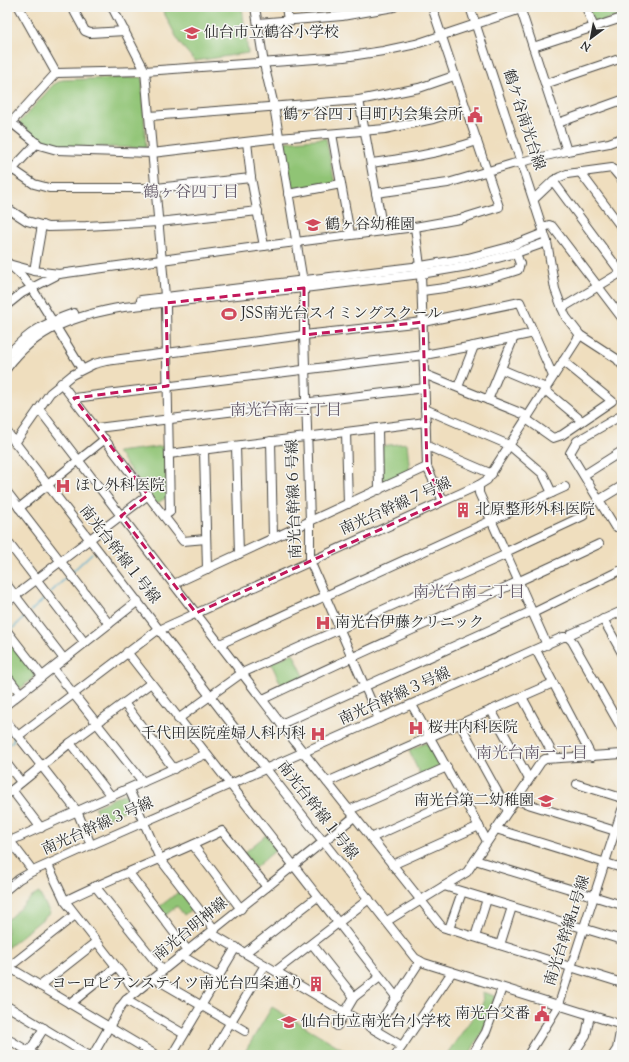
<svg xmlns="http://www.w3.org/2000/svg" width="629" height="1062" viewBox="0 0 629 1062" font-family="'Sorts Mill Goudy','Noto Serif JP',serif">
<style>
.green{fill:#90c475;stroke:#5e7850}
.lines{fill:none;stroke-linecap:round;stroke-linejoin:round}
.stream{stroke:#4aa7c9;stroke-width:1.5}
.minor-casing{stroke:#484641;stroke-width:10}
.minor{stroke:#fff;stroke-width:8}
.marked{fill:none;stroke:#c2185b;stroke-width:3;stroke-dasharray:8 5;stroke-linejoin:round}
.labels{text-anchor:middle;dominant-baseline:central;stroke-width:3;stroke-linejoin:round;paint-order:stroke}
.poi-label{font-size:15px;fill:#2b2b2b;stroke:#f6f6f2;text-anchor:start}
.street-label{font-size:15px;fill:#2b2b2b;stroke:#f6f6f2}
.neighbourhood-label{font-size:16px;fill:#655a69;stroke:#f6f6f2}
</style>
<rect width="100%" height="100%" fill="#f6f6f2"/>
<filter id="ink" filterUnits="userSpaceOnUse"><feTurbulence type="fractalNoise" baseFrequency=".025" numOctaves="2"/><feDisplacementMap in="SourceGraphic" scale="8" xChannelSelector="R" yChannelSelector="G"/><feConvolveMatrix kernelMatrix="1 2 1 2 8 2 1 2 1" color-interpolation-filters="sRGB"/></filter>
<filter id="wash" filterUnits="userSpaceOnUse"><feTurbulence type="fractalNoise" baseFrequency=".012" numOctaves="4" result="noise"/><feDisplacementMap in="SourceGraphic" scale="16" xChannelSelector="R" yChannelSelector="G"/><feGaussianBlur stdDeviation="0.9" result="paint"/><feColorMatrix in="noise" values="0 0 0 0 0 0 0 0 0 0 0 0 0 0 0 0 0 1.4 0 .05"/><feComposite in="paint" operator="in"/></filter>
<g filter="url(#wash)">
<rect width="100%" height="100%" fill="#efdebe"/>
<g class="green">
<path d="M166 7H242L248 53 195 61 180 44 162 9Z"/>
<path d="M588 7H622V15L597 23 594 22Z"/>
<path d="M142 77 146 148 60 146 41 140 19 123 53 85 62 80Z"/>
<path d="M326 138 335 184 290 192 282 142Z"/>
<path d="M407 443 410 473 383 486 381 446Z"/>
<path d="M165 446 167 497 156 504 117 452Z"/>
<path d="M9 642 35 673 34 677 20 689 7 673V644Z"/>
<path d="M293 653 305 678 283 689 271 663Z"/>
<path d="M425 743 429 745 441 765 421 777 409 751Z"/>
<path d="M123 794 127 795 132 807 101 821 95 807Z"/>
<path d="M266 835 277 849 255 868 244 853Z"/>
<path d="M180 891 193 908 184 915 177 906 165 916 159 907Z"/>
<path d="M39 893 50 913 7 948V920L32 897Z"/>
<path d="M482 992 495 996 484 1028 469 1055H446L483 1003Z"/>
<path d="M272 1007 348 1052 347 1055H243Z"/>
</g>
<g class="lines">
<g class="stream">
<path d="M72 572 92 553"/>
<path d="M50 593 68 576"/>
<path d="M31 611 46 597"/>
<path d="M11 630 27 615"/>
<path d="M7 729 14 737 13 741 7 745"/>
</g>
</g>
</g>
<g filter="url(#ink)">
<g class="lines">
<g class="minor-casing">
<g id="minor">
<path d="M19 7 56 73"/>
<path d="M72 7 85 31 90 33 125 31"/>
<path d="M112 7 145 71 166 307 170 512 164 516"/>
<path d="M255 7 264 64 274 106 304 288V335L310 521V561L379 719"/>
<path d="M286 7 288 20"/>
<path d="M470 7 547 242 555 289 562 308 566 317 580 335 617 359 622 365"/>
<path d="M520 7 567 151"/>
<path d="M586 7 594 28"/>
<path d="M258 23 342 16 394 7"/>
<path d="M533 47 622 18"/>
<path d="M7 77 8 80 7 81"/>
<path d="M545 84 622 58"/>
<path d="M359 100 383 231"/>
<path d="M150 116 359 100 419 88 454 76"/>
<path d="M8 120 39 145 57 150 152 153 279 138 385 129 433 119 465 109"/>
<path d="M558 123 622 100"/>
<path d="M7 127 56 73 145 71 344 57 383 51 416 44 527 7"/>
<path d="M332 134 350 234"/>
<path d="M247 142 251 178 264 246"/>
<path d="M371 163C407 158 442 153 477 141"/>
<path d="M12 169 34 184 49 188H156L251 178"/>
<path d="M580 172 622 228"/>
<path d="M7 175 37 143"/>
<path d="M553 181 622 274"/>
<path d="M376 193 448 183 512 164 567 151 609 143 622 138"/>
<path d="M288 194 341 184"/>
<path d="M534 199 554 180 560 177 567 174 612 168 622 180"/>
<path d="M7 208 27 221 48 227 86 226 159 222 258 211"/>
<path d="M415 227 421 274 427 467 443 501"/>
<path d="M543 228 549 225 552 226 622 318"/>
<path d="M7 262 22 276 32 288 82 369"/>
<path d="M12 265 34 271 59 274"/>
<path d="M34 271 42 225"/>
<path d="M422 291C456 287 485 281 518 270L520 264 516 253"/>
<path d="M141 300 421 266 468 258 509 247 544 233"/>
<path d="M7 305 22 293 59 274 264 246 415 227 460 219 499 207 432 7"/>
<path d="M562 308 622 272"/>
<path d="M7 356C28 332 45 323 74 313"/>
<path d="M7 368C36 328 77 315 124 307L304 288 421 274 468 266 516 253 547 242"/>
<path d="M501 369 546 388"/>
<path d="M424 374 528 416"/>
<path d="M61 383 183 541 206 539"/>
<path d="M458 387 474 346"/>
<path d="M545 390 582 421"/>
<path d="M74 398 424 355 474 346 534 333"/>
<path d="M488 400 514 337"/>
<path d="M39 409 281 724 442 927 622 983"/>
<path d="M425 409 509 445 543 474 552 493"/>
<path d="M622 415 577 441 570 453 615 527 622 522"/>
<path d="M526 419 553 438 562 435 612 401 563 361"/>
<path d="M97 428 425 388"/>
<path d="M378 428 379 490"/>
<path d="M7 432 270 774 415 958 424 963 622 1025"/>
<path d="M346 432 348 504"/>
<path d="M271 441 273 538"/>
<path d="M15 443 50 393 72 375 94 364 106 361 304 335 423 322 520 302 553 376"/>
<path d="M236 446 239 554"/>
<path d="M427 446 492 474"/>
<path d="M204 450 207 569"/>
<path d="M169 454 426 422"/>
<path d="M584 475 622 451"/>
<path d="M479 485V493L547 645"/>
<path d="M7 492 109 624"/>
<path d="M599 500 622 486"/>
<path d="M19 508 105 439"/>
<path d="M7 541 85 643"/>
<path d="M506 552 583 516"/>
<path d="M174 584 427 467"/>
<path d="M7 585 64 659"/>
<path d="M7 602 148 495"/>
<path d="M533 613 619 571"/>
<path d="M603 619 622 653"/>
<path d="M7 631 42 676"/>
<path d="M568 637 571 634 622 611"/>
<path d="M220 644 565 487"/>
<path d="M536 650 592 757"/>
<path d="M127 652 397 998"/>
<path d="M53 668 143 782"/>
<path d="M7 676 20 693"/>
<path d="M522 697 555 758"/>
<path d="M263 699C374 646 487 597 599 544"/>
<path d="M124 703 174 769"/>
<path d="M7 704 138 601"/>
<path d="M412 705 487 841"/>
<path d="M491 710 529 779"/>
<path d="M178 719 242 673 507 554"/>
<path d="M7 722 77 811 91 845"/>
<path d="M281 724 532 611"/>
<path d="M460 724 508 811"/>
<path d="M18 736 155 632 479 485 487 480 580 335"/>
<path d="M70 743 111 796"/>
<path d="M7 764 21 782"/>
<path d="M327 782 553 683"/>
<path d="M577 784 622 798"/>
<path d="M129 789 160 859 215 930"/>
<path d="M12 790 41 828"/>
<path d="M7 794 70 743 151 683"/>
<path d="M515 800 622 833"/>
<path d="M349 810 447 767"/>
<path d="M496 829 622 868"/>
<path d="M7 837 33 871"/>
<path d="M371 838 463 796"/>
<path d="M10 841 206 754"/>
<path d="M193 845 241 909"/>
<path d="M475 860 622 905"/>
<path d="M48 865 65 901 136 992"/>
<path d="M392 865 479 826"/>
<path d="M129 873 188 951"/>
<path d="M95 886 163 971"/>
<path d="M444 886 622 940"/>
<path d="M7 889 19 879 33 871 91 845 304 752 563 637H568L572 641 622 729"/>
<path d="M65 901C116 875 170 857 222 831L267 887"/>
<path d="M387 921 467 872 541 762 545 759 622 754"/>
<path d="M449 929 462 892"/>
<path d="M211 933 402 1046"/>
<path d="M475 937 487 899"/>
<path d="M312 944 354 997"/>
<path d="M500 945 512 907"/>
<path d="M245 953 317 897"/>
<path d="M182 956 218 977"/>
<path d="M7 966 156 1055"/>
<path d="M9 967 75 915"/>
<path d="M276 971 369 899"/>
<path d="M154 978 245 1031"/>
<path d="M40 986 96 942"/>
<path d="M126 1000 184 1034"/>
<path d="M70 1004 116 967"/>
<path d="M7 1006 88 1055"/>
<path d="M337 1026 354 997 380 977"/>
<path d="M375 1030 420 961"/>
<path d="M11 1041 35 1055"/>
<path d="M27 1055 44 1028"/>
<path d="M93 1055 121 1006 126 1000 354 817"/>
<path d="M172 1055 236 947"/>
<path d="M211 1055 265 965"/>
<path d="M396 1055 452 972"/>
<path d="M472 1055 486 1032 502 988"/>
<path d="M528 1055 557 1008 560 1001 622 810"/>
<path d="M573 1055 586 1035 590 1015"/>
<path d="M613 1055 617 1049 622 1021"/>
</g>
</g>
<use href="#minor" class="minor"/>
</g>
</g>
<path class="marked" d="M304 288V335L423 322 427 467 443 501 196 613 121 516 148 495 74 398 168 386 166 303Z"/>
<defs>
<g id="school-bare" transform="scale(1.2)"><path d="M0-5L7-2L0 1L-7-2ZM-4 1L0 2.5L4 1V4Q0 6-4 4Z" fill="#d1495b" stroke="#f6f6f2" stroke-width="2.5" paint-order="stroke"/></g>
<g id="civic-bare" transform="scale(1.2)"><path d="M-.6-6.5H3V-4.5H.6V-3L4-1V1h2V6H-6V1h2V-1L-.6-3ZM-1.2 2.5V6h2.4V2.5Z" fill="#d1495b" stroke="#f6f6f2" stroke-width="2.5" paint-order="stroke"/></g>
<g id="stadium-bare" transform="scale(1.2)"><path d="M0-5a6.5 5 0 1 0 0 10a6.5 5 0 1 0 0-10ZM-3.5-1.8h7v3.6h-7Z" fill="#d1495b" stroke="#f6f6f2" stroke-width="2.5" paint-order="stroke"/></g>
<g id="hospital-bare" transform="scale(1.2)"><path d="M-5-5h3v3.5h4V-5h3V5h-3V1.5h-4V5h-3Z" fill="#d1495b" stroke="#f6f6f2" stroke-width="2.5" paint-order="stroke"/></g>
<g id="building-bare" transform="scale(1.2)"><path d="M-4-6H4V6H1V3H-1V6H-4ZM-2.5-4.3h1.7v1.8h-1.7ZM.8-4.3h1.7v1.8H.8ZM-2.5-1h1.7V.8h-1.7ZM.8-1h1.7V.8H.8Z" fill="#d1495b" stroke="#f6f6f2" stroke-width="2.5" paint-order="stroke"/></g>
</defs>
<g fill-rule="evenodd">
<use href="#school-bare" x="192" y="33"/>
<use href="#civic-bare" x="475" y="115"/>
<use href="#school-bare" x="313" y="225"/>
<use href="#stadium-bare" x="229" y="314"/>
<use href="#hospital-bare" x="63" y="486"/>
<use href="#building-bare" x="463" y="510"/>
<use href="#hospital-bare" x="323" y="623"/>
<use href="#hospital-bare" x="416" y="728"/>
<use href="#hospital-bare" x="318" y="734"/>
<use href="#school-bare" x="546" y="801"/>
<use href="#building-bare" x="316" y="984"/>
<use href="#civic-bare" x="542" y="1014"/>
<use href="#school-bare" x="289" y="1022"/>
</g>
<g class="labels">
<g class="poi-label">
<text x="204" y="33">仙台市立鶴谷小学校</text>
<text x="463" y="115" text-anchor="end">鶴ヶ谷四丁目町内会集会所</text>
<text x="325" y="225">鶴ヶ谷幼稚園</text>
<text x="241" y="314">JSS南光台スイミングスクール</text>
<text x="75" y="486">ほし外科医院</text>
<text x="475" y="510">北原整形外科医院</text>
<text x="335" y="623">南光台伊藤クリニック</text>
<text x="428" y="728">桜井内科医院</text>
<text x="306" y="734" text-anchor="end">千代田医院産婦人科内科</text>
<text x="534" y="801" text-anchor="end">南光台第二幼稚園</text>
<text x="304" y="984" text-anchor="end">ヨーロピアンステイツ南光台四条通り</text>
<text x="530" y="1014" text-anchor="end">南光台交番</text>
<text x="301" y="1022">仙台市立南光台小学校</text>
</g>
<g class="street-label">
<text transform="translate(523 120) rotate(72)">鶴ケ谷南光台線</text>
<text transform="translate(295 499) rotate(-92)">南光台幹線６号線</text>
<text transform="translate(396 507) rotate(-24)">南光台幹線７号線</text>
<text transform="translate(119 555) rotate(52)">南光台幹線１号線</text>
<text transform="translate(395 697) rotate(-24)">南光台幹線３号線</text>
<text transform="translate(317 811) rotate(52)">南光台幹線１号線</text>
<text transform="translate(98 827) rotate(-24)">南光台幹線３号線</text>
<text transform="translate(191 930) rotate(-39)">南光台明神線</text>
<text transform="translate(568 931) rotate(-72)">南光台幹線11号線</text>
</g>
<g class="neighbourhood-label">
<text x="191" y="193">鶴ヶ谷四丁目</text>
<text x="286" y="411">南光台南三丁目</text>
<text x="469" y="593">南光台南二丁目</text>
<text x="532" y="754">南光台南一丁目</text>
</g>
</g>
<rect width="629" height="1062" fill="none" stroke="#f6f6f2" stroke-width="24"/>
<g transform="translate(591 38) rotate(212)" stroke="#f6f6f2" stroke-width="3" paint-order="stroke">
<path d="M0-3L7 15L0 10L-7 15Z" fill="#2b2b2b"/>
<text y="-6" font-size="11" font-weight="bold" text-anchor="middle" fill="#2b2b2b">N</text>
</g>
</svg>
